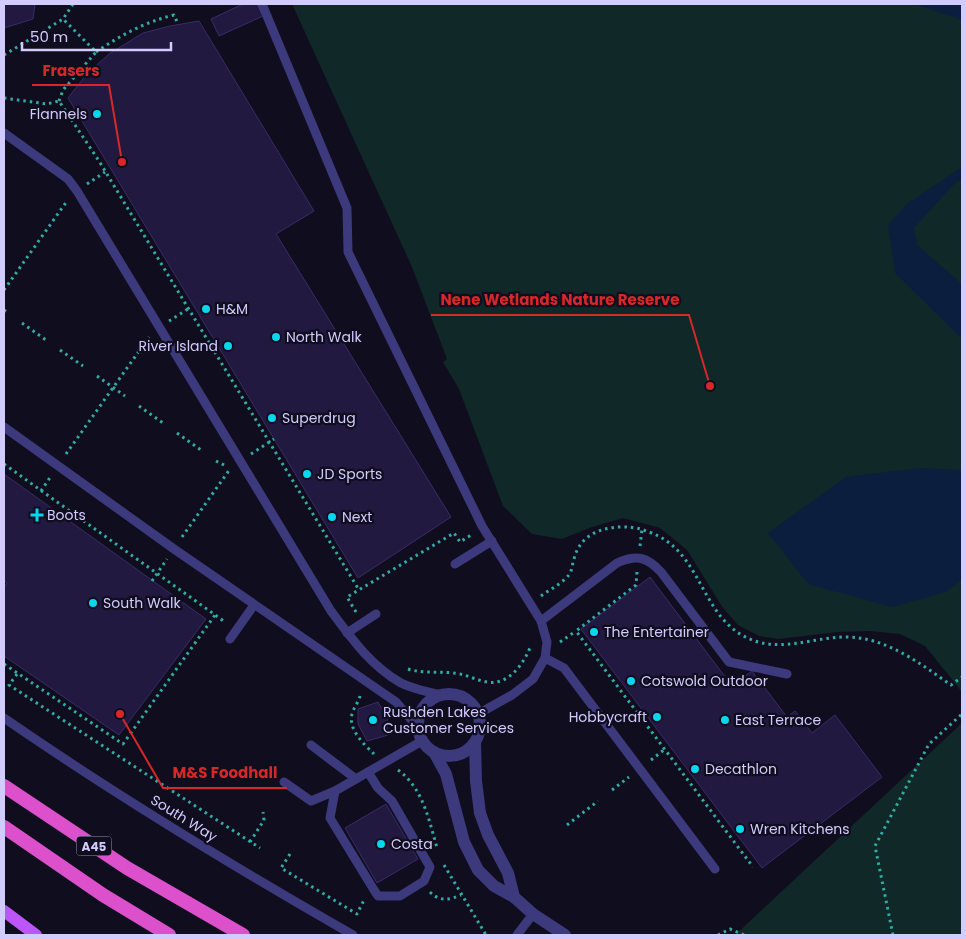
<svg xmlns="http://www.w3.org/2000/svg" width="966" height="939" viewBox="0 0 966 939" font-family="Poppins,sans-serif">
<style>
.green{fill:#102827}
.water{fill:#0c1e3e}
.building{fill:#21193f;stroke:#382c6a}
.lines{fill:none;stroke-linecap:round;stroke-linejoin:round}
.path{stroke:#31aca5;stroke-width:3;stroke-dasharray:2.5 4;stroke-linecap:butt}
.service{stroke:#3c397c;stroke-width:9}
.minor{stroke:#3c397c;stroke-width:12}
.primary{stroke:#bd56fa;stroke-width:12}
.trunk{stroke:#dc50cc;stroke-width:14}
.poi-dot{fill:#07d7ee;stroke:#100d1e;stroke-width:2}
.labels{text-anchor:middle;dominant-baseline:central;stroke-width:4.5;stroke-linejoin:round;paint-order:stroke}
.shield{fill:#100d1e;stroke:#9792bb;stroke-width:1}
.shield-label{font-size:12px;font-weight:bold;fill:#d1cbfe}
.poi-label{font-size:14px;fill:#d1cbfe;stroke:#100d1e;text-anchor:start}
.street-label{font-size:14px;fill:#d1cbfe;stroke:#100d1e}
.leader{fill:none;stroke:#d62828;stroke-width:2}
.callout-dot{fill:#d62828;stroke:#100d1e;stroke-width:2}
.callout-label{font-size:15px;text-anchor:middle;font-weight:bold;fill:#d62828;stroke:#100d1e;stroke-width:4.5;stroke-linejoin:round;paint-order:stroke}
</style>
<rect width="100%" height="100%" fill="#100d1e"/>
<g class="green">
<path d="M292 4H962V692L925 646 900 634 870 631 838 632 778 639 759 636 738 625 723 608 687 550 660 528 623 518 589 528 562 539 532 534 503 506 459 389 443 362 447 359 412 267Z"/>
<path d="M962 723V935H735Z"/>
</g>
<g class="water">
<path d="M914 4H962V20Z"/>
<path d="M962 167V180L956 182 914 228 917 245 962 284V339L895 273 888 225 907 204Z"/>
<path d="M921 468 962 470V580L946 592 892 607 808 584 768 533 846 477Z"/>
</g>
<g class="building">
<path d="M4 4H35L33 19 4 28Z"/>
<path d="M243 4H257L263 16 219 36 211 19Z"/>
<path d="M199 21 314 211 276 234 451 517 358 578 68 98 86 75 109 54 143 33 170 26Z"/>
<path d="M4 474 206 619 119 735 4 656V587L7 583 4 580Z"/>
<path d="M650 577 732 686 752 671 787 717 795 711 812 733 835 715 882 777 762 868 581 629Z"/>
<path d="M378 702 387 717 388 735 367 741 358 724V709Z"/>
<path d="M386 804 418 859 377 883 345 828Z"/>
</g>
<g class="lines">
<g class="path">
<path d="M96 52C121 35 145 22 174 15L178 24"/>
<path d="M4 55 63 19 73 4"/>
<path d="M4 98 47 104 59 101 99 161 359 590"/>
<path d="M59 101 63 90 96 52 63 19"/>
<path d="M87 184 105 172"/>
<path d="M4 290 67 201"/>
<path d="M4 310 8 313"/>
<path d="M169 321 188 309"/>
<path d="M22 323 46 340"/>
<path d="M60 350 83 366"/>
<path d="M97 376 125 396"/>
<path d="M139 406 163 423"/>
<path d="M177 433 201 450"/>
<path d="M66 454 149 337"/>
<path d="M251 454 274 439"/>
<path d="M216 461 226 466"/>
<path d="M4 464 225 622"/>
<path d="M41 491 51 476"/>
<path d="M182 537 230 469"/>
<path d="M640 546 642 529"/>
<path d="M637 572 636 585 576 631 753 867"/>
<path d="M152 581 167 559"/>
<path d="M541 596C549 590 561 584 568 576 572 573 572 564 574 559 580 534 603 526 627 527 634 527 642 529 649 532 700 550 699 608 740 634 776 656 809 637 847 637 888 638 919 663 951 685L962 677"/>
<path d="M356 612 347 597 454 533 460 542 471 535"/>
<path d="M560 642 576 631"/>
<path d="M4 664 123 744 215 615"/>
<path d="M408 669C424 674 438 671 454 673 465 674 476 680 487 682 509 686 525 662 531 645"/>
<path d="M17 674 9 685 260 848"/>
<path d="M360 696C359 701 354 707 352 714 348 730 364 744 374 754"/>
<path d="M651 760 665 749"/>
<path d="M398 770C423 788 429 820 437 848"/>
<path d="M612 790 629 777"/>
<path d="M567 825 598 801"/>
<path d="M250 842 264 820 263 812"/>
<path d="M290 854 281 868 357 914 364 900"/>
<path d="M444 865 486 935"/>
<path d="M430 892C440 902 449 900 461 895"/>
<path d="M718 935 730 929 744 935"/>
<path d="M893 935 875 846 929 744 962 714"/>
</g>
<g class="service">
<path d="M262 4 347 208 348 252 482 526 541 621 547 642 545 658 533 679 512 695 478 714"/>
<path d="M4 133 68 179 77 191 331 611C351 638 371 666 401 683 413 689 428 692 442 695"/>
<path d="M4 427 174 549 396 702 409 717 419 731"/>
<path d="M455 564 492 541"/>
<path d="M541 621 617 563C637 554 647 557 661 572L729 662 787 674"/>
<path d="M347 633 376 614"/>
<path d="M230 639 254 605"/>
<path d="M545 658 564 668 715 869"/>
<path d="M4 718C117 796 234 867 353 935"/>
<path d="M311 745 356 779"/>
<path d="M284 782 311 801 335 791 422 741"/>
<path d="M335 791 330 818 374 890 378 896H400L424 881 430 867 392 801 378 788 368 772"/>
<path d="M517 935 533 914"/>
</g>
<g class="minor">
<circle cx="449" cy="725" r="31"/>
<path d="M475 743 476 781 480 813 488 835 508 873 514 897"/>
<path d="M434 752 446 774 464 842 478 870 494 886 514 897 533 914 565 935"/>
</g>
<path class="primary" d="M4 911 36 935"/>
<g class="trunk">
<path d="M4 786 127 868 243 935"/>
<path d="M4 827 103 895 169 935"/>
</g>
</g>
<g class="poi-dot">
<circle cx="97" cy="114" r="5"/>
<circle cx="206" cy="309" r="5"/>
<circle cx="276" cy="337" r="5"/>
<circle cx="228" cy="346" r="5"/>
<circle cx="272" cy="418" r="5"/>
<circle cx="307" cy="474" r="5"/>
<path d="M34.5 507.5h5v5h5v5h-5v5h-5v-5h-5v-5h5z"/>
<circle cx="332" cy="517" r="5"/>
<circle cx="93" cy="603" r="5"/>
<circle cx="594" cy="632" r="5"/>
<circle cx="631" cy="681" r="5"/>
<circle cx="657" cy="717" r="5"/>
<circle cx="373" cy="720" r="5"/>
<circle cx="725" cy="720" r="5"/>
<circle cx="695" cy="769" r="5"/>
<circle cx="740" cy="829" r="5"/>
<circle cx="381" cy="844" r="5"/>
</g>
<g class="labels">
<rect class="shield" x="76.5" y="836.5" width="35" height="19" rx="4"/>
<g class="shield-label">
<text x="94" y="846">A45</text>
</g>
<g class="poi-label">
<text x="87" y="114" text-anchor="end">Flannels</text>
<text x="216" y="309">H&amp;M</text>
<text x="286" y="337">North Walk</text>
<text x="218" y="346" text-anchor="end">River Island</text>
<text x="282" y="418">Superdrug</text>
<text x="317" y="474">JD Sports</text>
<text x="47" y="515">Boots</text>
<text x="342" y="517">Next</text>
<text x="103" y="603">South Walk</text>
<text x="604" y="632">The Entertainer</text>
<text x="641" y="681">Cotswold Outdoor</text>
<text x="383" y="712">Rushden Lakes<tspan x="383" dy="16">Customer Services</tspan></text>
<text x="647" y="717" text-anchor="end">Hobbycraft</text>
<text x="735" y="720">East Terrace</text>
<text x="705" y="769">Decathlon</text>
<text x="750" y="829">Wren Kitchens</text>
<text x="391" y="844">Costa</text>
</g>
<g class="street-label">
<text transform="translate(184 818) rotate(32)">South Way</text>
</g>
</g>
<path class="leader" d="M122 162L109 85H32M710 386L689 315H431M120 714L163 788H287"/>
<g class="callout-dot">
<circle cx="122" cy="162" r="5"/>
<circle cx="710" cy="386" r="5"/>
<circle cx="120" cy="714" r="5"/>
</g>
<g class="callout-label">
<text x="71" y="76">Frasers</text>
<text x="560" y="305">Nene Wetlands Nature Reserve</text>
<text x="225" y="778">M&amp;S Foodhall</text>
</g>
<rect width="966" height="939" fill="none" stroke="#d1cbfe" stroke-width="10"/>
<path d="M22 42v8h149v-8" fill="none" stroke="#d1cbfe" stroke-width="2.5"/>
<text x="30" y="42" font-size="15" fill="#d1cbfe" stroke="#100d1e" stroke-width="4" paint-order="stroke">50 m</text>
</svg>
